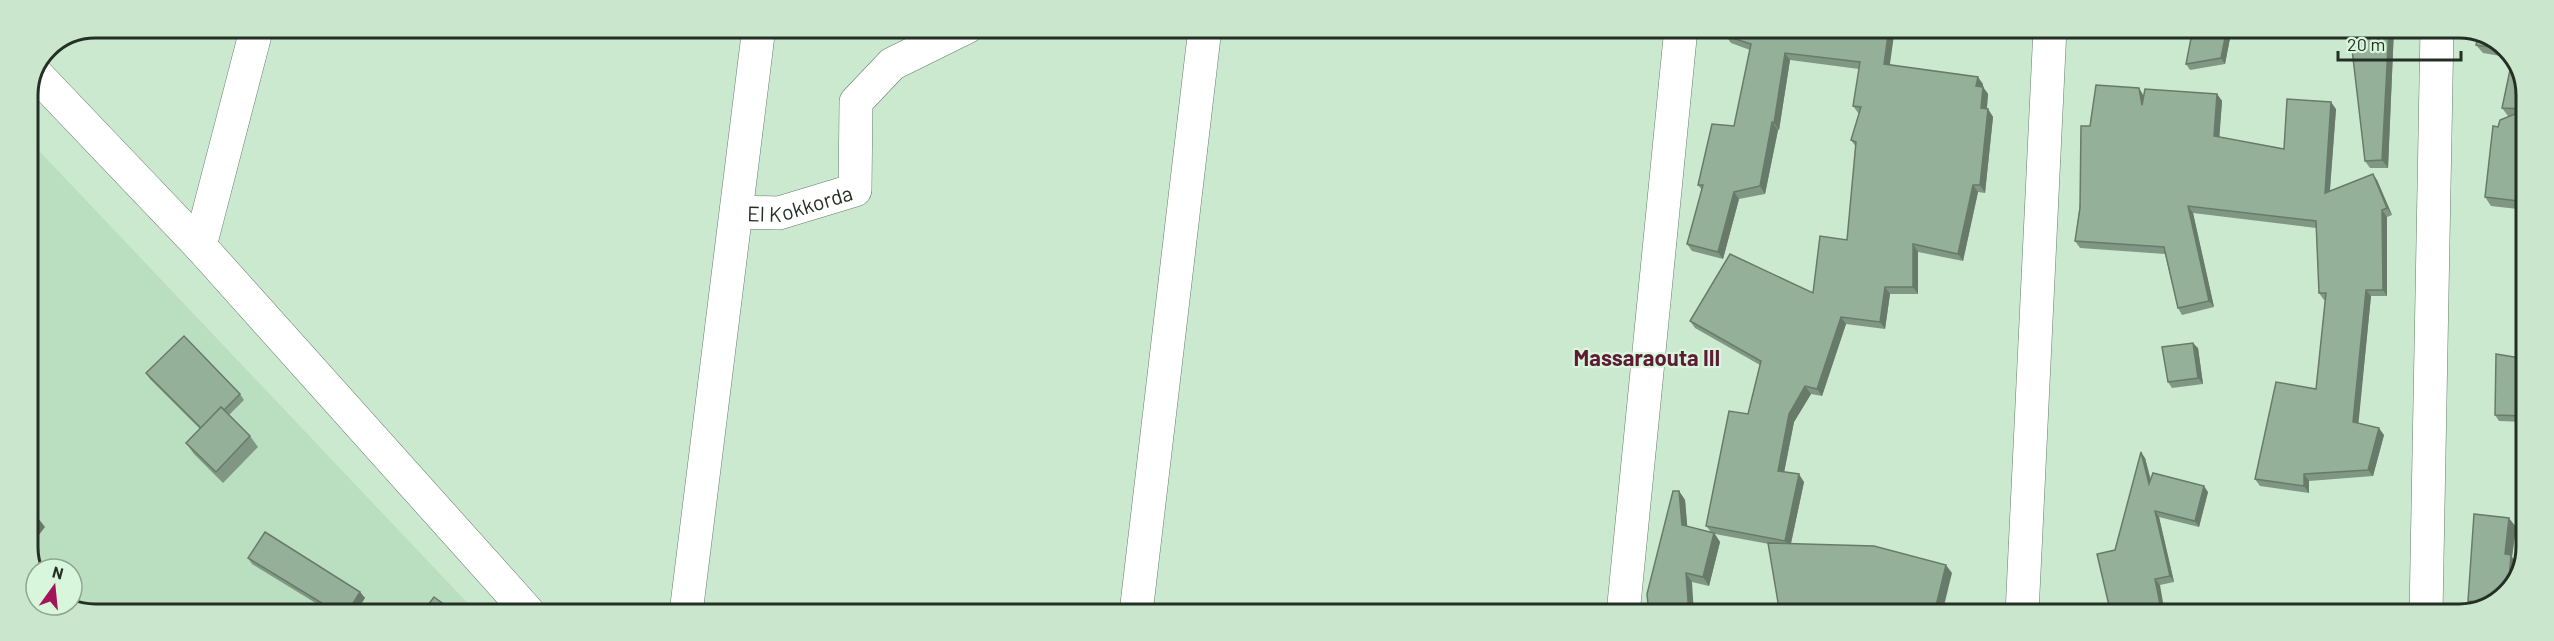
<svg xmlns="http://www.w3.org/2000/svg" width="2554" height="641" viewBox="0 0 2554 641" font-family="Barlow,sans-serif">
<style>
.built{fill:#badec0}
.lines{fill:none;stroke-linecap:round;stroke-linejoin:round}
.minor-casing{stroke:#637e68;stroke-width:34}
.minor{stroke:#fff;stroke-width:33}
.wall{fill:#7f9783}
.shaded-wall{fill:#687b6a}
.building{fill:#94b098;stroke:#687b6a;stroke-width:1.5}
.labels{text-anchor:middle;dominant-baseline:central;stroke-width:4.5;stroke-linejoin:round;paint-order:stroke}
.street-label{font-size:21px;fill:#242f25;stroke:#d8f6dc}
.neighbourhood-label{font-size:22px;font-weight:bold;fill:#5e1b36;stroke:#d8f6dc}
.rim{fill:none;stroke:#242f25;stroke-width:3}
</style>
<rect width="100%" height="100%" fill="#cbe9cf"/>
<path class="built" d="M27 138 477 613H81L67 605H72V569H36V574L28 555Z"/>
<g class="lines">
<g class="minor-casing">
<g id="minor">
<path d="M36 74 200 246 529 613"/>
<path id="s1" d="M737 212 779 213 855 190 856 102 892 64 967 27"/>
<path d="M200 246 257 27"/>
<path d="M686 613 759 27"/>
<path d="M1136 613 1205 28"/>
<path d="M1623 614 1681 28"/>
<path d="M2022 614 2050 28"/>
<path d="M2426 614 2437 28"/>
</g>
</g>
<use href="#minor" class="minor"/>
</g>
<g class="wall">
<path d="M2232 28 2225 64 2190 70 2186 64Z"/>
<path d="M2394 28 2388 168H2370L2365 161 2351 40 2346 33Z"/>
<path d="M1726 36 1890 65 1983 84V87L1988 94 1987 109H1988L1993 117 1985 193 1978 192 1963 261 1918 252V294H1890L1885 329 1846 324 1822 396 1811 394 1794 422 1784 472 1804 482 1791 543 1952 573 1769 544 1715 534 1720 542 1709 586 1692 582 1649 614 1679 491 1685 500 1687 526 1711 532 1706 526 1748 414 1760 365 1695 328 1690 321 1813 293 1847 240 1856 147 1851 140 1859 114 1853 106 1859 69 1790 60 1779 130H1778L1765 194 1739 199 1723 259 1692 251 1687 244 1702 190 1698 185 1734 126 1750 50 1731 43Z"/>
<path d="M2476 45 2510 50 2527 89V210L2491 206 2485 197 2498 127 2508 116 2502 108 2512 58 2483 53Z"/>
<path d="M2139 88 2144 97 2217 94 2222 101 2219 137 2284 149 2336 109 2330 191 2377 180 2392 215 2387 217V296H2371L2358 423 2384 435 2373 476 2309 481V493L2260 486 2255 479 2316 389 2325 300H2324L2319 293 2316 228 2193 213 2214 307 2182 315 2178 308 2165 254 2080 248 2075 241 2090 126Z"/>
<path d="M2198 348 2203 384 2172 388 2168 382Z"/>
<path d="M2526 359V422L2499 421 2495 415Z"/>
<path d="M146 373 240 394 244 400 229 415 250 436 258 447 223 483 194 454 186 443 200 429 150 379Z"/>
<path d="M2145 458 2151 480 2208 492 2199 527 2159 517 2174 582 2160 585 2115 550Z"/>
<path d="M2516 527 2512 557 2517 564 2516 577 2504 598 2473 609 2468 601Z"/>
<path d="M248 558 360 592 365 598 355 613H332L252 564Z"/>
</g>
<g class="shaded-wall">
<path d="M1889 28H1895L1889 71 1884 64Z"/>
<path d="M2227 28H2232L2225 64 2221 58Z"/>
<path d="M2389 28H2394L2388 168 2382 160Z"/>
<path d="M1785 53 1790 60 1779 130 1774 123Z"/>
<path d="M1978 77 1983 84 1981 93 1976 86Z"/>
<path d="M1983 87 1988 94 1986 116 1981 108Z"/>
<path d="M2139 88 2143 95 2147 112 2142 105Z"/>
<path d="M2217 94 2222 101 2219 143 2214 136Z"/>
<path d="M2331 102 2336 109 2329 200 2325 193Z"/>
<path d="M1988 109 1993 117 1985 193 1980 185Z"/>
<path d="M1772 122 1778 130 1765 194 1760 186Z"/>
<path d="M2373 174 2377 180 2392 215 2387 208Z"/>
<path d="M1973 185 1978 192 1963 261 1958 254Z"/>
<path d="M1734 192 1739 199 1723 259 1718 252Z"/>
<path d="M2188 206 2193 213 2214 307 2209 301Z"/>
<path d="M2382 210 2387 217V296L2383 290Z"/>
<path d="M1913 244 1918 252V294L1913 287Z"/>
<path d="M1885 287 1890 294 1885 329 1880 322Z"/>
<path d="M2366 290 2371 296 2358 428 2353 422Z"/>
<path d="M1841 317 1846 324 1822 396 1817 389Z"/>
<path d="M2193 343 2198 348 2203 384 2198 378Z"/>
<path d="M1805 386 1811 394 1794 422 1783 478 1778 471 1789 414Z"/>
<path d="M2379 428 2384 435 2373 476 2368 470Z"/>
<path d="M2141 452 2145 458 2153 490 2149 484Z"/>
<path d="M1799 474 1804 482 1790 548 1785 541Z"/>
<path d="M2304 474 2309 481V493L2304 486Z"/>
<path d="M2204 486 2208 492 2199 527 2195 521Z"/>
<path d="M1679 491 1685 500 1688 534 1682 525Z"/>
<path d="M2155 511 2159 517 2174 582 2170 576Z"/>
<path d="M38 518 45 527 28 549V531Z"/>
<path d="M2509 518 2516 527 2512 557 2517 564 2516 577 2508 591 2505 554Z"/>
<path d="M1714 533 1720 542 1709 586 1703 577Z"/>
<path d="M1946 565 1952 573 1942 614H1934Z"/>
<path d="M1686 573 1692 582 1694 614H1689Z"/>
<path d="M2155 579 2160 585 2165 614H2162Z"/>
<path d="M360 592 365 598 355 613H347Z"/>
</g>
<g class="building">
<path d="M1729 28H1889L1884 64 1978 77 1976 86 1983 87 1981 108 1988 109 1980 185H1973L1958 254 1913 244V287H1885L1880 322 1841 317 1817 389 1805 386 1789 414 1778 471 1799 474 1785 541 1706 526 1729 411 1748 414 1761 361 1690 321 1730 254 1813 293 1820 236 1847 240 1856 142 1851 140 1861 107 1853 106 1860 62 1785 53 1774 123 1772 122 1760 186 1734 192 1718 252 1687 244 1703 185H1698L1712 124 1734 126 1751 44 1726 36Z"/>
<path d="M2193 28H2227L2221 58 2186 64Z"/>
<path d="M2346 28H2389L2382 160 2365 161 2350 32 2346 33Z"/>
<path d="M2479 31 2510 50 2476 45Z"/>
<path d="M2513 56 2527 89V109L2502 108Z"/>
<path d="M2096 85 2139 88 2142 105 2145 89 2217 94 2214 136 2284 149 2287 99 2331 102 2325 193 2373 174 2387 208 2382 210 2383 290H2366L2353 422 2379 428 2368 470 2304 474V486L2255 479 2276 382 2316 389 2326 293H2319L2316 221 2188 206 2209 301 2178 308 2164 247 2075 241 2080 208 2081 126H2090Z"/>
<path d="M2527 109V202L2485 197 2493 126 2498 127 2500 120Z"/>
<path d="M184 336 240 394 224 410 221 407 201 428 146 373Z"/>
<path d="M2193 343 2198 378 2168 382 2162 347Z"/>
<path d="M2496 354 2526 359V416L2495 415Z"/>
<path d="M221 407 250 436 216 472 186 443Z"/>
<path d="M2141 452 2149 484 2153 473 2204 486 2195 521 2155 511 2170 576 2155 579 2162 614H2111L2097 554 2115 550Z"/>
<path d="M1673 491H1679L1682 525 1714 533 1703 577 1686 573 1689 614H1649L1647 594Z"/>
<path d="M27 509 38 518 28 531Z"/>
<path d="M2474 514 2509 518 2505 554 2511 555 2508 591 2504 598 2490 603 2468 601Z"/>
<path d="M265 532 360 592 347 613H338L248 558Z"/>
<path d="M1768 543 1874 546 1946 565 1934 614H1780Z"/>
<path d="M434 597 456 613H422Z"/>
</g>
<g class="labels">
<g class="street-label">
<text stroke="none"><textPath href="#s1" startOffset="64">El Kokkorda</textPath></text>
</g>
<g class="neighbourhood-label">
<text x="1647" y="357">Massaraouta III</text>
</g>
</g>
<path d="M0 0H2554V641H0ZM95 38H2459A57 57 0 0 1 2516 95V547A57 57 0 0 1 2459 604H95A57 57 0 0 1 38 547V95A57 57 0 0 1 95 38Z" fill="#cae6cd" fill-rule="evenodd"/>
<path class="rim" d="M95 38H2459A57 57 0 0 1 2516 95V547A57 57 0 0 1 2459 604H95A57 57 0 0 1 38 547V95A57 57 0 0 1 95 38Z"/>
<g transform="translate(54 587) rotate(15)"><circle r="28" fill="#d8f6dc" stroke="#90a693" stroke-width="1.5"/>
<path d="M0-4.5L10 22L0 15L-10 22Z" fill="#a31458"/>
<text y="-9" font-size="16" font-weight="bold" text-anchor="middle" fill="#242f25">N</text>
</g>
<path d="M2338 51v9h123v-9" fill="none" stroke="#242f25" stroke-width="3"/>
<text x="2347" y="51" font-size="18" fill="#242f25" stroke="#d8f6dc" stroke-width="4.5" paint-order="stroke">20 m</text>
</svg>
